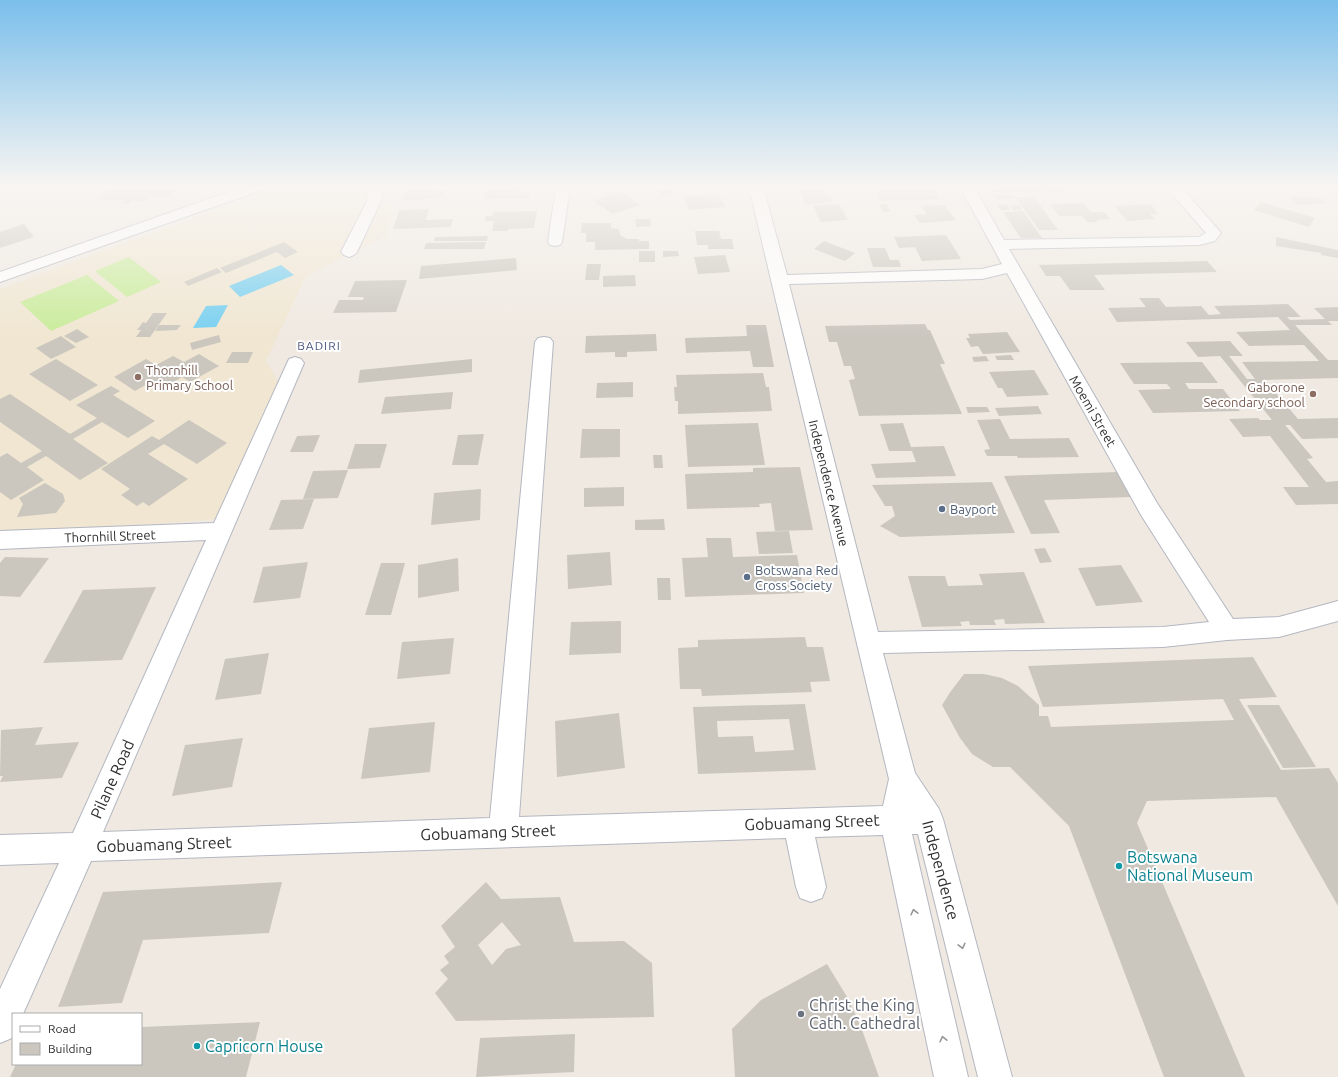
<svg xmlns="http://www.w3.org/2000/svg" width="1338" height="1077" viewBox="0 0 1338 1077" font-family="Ubuntu,sans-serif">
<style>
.education{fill:#f0e6d1}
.pitch{fill:#c9ec9a}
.water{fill:#75cff0}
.building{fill:#cbc7bf;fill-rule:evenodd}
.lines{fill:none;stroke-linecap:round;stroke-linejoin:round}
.minor-casing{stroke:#b4b7c1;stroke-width:2}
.minor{fill:#fff;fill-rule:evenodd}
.oneway{stroke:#969696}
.education-dot{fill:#8d6e63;stroke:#fff;stroke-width:1.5}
.service-dot{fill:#5c6f8a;stroke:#fff;stroke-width:1.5}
.culture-dot{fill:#0f9aa8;stroke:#fff;stroke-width:1.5}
.worship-dot{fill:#6b7280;stroke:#fff;stroke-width:1.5}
.labels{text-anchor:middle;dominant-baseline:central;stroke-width:4;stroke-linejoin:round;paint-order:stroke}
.far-neighbourhood-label{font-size:12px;letter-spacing:1px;fill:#4d5680;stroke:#fff}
.education-label{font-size:13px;fill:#785e54;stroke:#fff;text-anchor:start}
.street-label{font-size:13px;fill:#2e2e2e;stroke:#fff}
.service-label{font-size:13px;fill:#4e5e75;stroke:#fff;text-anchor:start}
.near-street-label{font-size:16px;fill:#2e2e2e;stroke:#fff}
.near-culture-label{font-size:16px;fill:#0d838f;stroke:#fff;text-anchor:start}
.near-worship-label{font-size:16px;fill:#5b616d;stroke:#fff;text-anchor:start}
</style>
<rect width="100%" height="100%" fill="#efe9e1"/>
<path class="education" d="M276 187H387L381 205H393L387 235 306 276 266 361 285 393 233 518 0 535V289Z"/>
<g class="pitch">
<path d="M129 257 161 282 127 297 95 271Z"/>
<path d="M87 275 119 301 51 331 20 302Z"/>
</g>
<g class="water">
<path d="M281 265 294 275 240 297 229 286Z"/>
<path d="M228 305 216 327 193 328 206 306Z"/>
</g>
<g class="building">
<path d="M111 187H166L165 189H176L169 197H149L145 201H131L129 204 120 203 124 200 98 199Z"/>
<path d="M404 187H431V190H444V197L404 201Z"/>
<path d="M486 187H519L518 192 530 191 529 198 483 199Z"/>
<path d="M796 187H822L833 201 807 205 802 199H805Z"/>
<path d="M933 187 939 199 881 201 875 188Z"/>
<path d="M989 187H1036L1039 191 992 192Z"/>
<path d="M1037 187H1095V189L1076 190 1074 189H1067L1069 190 1050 193 1049 191H1039Z"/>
<path d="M659 189H673L674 195H660Z"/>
<path d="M620 191 640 205 613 214 593 201Z"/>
<path d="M719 194 725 207 689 210 684 197Z"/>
<path d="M994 195H1004L1006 199H997Z"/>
<path d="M1004 195H1013L1015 197H1034L1058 230H1039L1016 198 1007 199Z"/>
<path d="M1289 197H1318L1326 203 1298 205Z"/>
<path d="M1261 202 1315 218 1309 227 1254 210Z"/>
<path d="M1083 203 1091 212H1104L1110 219 1096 220 1098 222H1087L1082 216H1059L1050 204Z"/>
<path d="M839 204 848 220 821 222 813 206Z"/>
<path d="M879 204H887L890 212H883Z"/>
<path d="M1007 204 1010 210H1000L996 205Z"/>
<path d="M1150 204 1156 210H1154L1158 214H1150L1155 219 1127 221 1114 206Z"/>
<path d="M944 205 956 220 920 223 914 215 927 214 921 206Z"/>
<path d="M1010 205H1019L1022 210H1013Z"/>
<path d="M429 209 426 220 453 219 451 227 393 229 399 210Z"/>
<path d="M537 211 534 228 508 229V231H492L494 221H485L486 216H492L493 212Z"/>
<path d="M1023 211 1042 238H1021L1003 212Z"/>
<path d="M635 219H650L651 226 636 227Z"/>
<path d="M582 223H611V228L619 229 620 235 627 239H639V241H649V249L595 250V242H586V233H581Z"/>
<path d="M24 224 34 237 0 248V232Z"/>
<path d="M695 231H719L721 239H732L734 249H708V245H697Z"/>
<path d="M946 235 961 259 922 261 915 247 899 248 894 237Z"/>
<path d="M488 236 487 241H434L435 237Z"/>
<path d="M1276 237 1338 250V258L1321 255V253L1276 246Z"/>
<path d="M824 241 855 253 845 261 814 249Z"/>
<path d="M284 242 298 252 285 258 277 252 226 273 220 268Z"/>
<path d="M486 242 484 249H424L426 243Z"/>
<path d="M867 248H885L890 260H899L901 267H873Z"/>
<rect x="639" y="251" width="16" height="11"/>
<path d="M663 251H678L679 256 663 257Z"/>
<path d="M725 255 730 272 698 274 694 257Z"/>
<path d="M516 258 517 270 419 279 421 266Z"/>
<path d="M1207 261 1217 272 1094 275 1105 290H1070L1060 276H1046L1039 265Z"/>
<path d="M587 264H601L599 280H585Z"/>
<path d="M217 268 222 272 188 286 184 282Z"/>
<path d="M635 275 636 286 603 287V276Z"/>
<path d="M407 280 396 312 333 313 339 300H363L364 297H348L355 281Z"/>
<path d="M1139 298H1159L1166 307 1201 306 1209 315 1221 314 1214 306 1288 304 1301 317H1287L1290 320 1325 319 1314 308 1338 307V321H1328L1332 325H1295L1328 360H1338V378L1265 380 1298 419 1338 418V438L1302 439 1290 425H1285L1313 458 1307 459 1326 482 1338 481V504L1296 505 1283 487H1309L1270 436 1243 437 1229 419 1258 418 1260 420H1272L1220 356 1198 357 1186 342 1230 341 1243 356H1229L1247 379H1255L1242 362 1319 361 1304 345 1249 346 1236 332 1290 330 1278 317 1117 322 1108 308 1146 307Z"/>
<path d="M153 313H167L150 337H136L141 330H137L143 322 146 323Z"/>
<path d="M925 324 928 330H930L945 364H940L962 414 859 416 849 380 855 379 851 366H844L837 342H829L825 326Z"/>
<path d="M159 325H181L177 330 155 331Z"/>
<path d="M746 325H766L774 367H753L750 351 686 353 685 338 747 336Z"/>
<path d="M77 329 89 337 76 343 64 336Z"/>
<path d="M1007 332 1020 352 983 354 978 346 971 347 966 338H970L968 334Z"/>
<path d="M656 334 657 351 627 352V357H615V352L585 353 586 336Z"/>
<path d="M219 335 221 342 192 350 190 343Z"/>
<path d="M61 336 76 347 51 359 36 348Z"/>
<path d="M232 352H253L248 363H226Z"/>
<path d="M199 354 219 366 190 382 182 377 161 390 149 383 135 391 114 377 146 359 156 365 173 356 184 362Z"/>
<path d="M1011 355 1014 360H997L995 356Z"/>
<path d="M986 356 989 361 974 362 972 357Z"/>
<path d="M56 359 98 385 70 401 29 374Z"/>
<path d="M472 359V372L358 383 360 370Z"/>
<path d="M1202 362 1218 383H1185L1189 389H1223L1240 411 1153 413 1138 390 1171 389 1167 384H1134L1120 363Z"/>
<path d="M1034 370 1049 395 1007 397 1002 388H998L989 372Z"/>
<path d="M763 373 766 387H769L772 411 678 414V401H675L674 387H677L676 375Z"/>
<path d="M633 382V397L596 398 597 383Z"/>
<path d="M111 386 120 391 113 395 155 421 128 438 102 422 73 439 108 463 80 480 46 456 27 467 44 480 11 500 0 492V457L7 453 21 463 42 451 0 422V399L10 394 70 434 97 418 76 405Z"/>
<path d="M453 392 451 409 381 414 385 397Z"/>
<path d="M1038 406 1042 414 999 416 995 408Z"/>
<path d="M966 407H987L990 412 968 413Z"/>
<path d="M1000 419 1010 439 1069 438 1079 457 1018 458 1017 456H987L984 450 990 449 977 420Z"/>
<path d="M189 420 227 443 197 464 164 444 148 454 188 479 149 506 143 502 137 506 121 495 130 489 101 469 152 436 159 440Z"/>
<path d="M758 423 765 465 688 467 685 425Z"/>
<path d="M903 423 911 447 944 446 956 476 876 478 871 464 916 462 912 451H889L880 424Z"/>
<path d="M582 429H620V457L580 458Z"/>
<path d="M484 434 478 465H452L458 435Z"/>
<path d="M320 435 313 452H290L297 436Z"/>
<path d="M355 444H387L380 468 347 469Z"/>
<path d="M653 455H662L663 468H654Z"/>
<path d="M800 467 813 530 775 531 771 503 759 504 760 507 687 509 685 474 753 472V468Z"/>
<path d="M348 470 338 498 303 499 313 471Z"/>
<path d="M1118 472 1132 497 1044 500 1060 533 1031 534 1004 476Z"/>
<path d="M992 482 1015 533 900 537 880 526 895 516 892 506H885L872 485Z"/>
<path d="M45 483 63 494 65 501 56 513 17 517 23 504 19 498Z"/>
<path d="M624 487V506L584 507V488Z"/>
<path d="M481 489 480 520 431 525 434 493Z"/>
<path d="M314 499 303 529 269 530 281 500Z"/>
<path d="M664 519 665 530H635V520Z"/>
<path d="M789 531 793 553 759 554 756 532Z"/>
<path d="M706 538H731L733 557 797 555 804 593 685 597 682 558 708 557Z"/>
<path d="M1045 548 1052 562 1040 563 1034 549Z"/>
<path d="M610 552 612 585 568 589 567 555Z"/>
<path d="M5 557 49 558 20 597 0 596V563Z"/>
<path d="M458 558 459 591 418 598V565Z"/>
<path d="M308 562 300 598 253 603 263 567Z"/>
<path d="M381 563H405L391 615H365Z"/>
<path d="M1121 565 1143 602 1096 606 1078 568Z"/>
<path d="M1024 572 1045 623 1005 624 1004 619 994 620 996 625H970L969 621 960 622 962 626 922 627 908 576H945L948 586 983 585 979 574Z"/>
<path d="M657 578H670L671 600H658Z"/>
<path d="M156 587 122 660 43 663 83 590Z"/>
<path d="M621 621V653L569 655 571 622Z"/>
<path d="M805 637 807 647H823L830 681 810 682 812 692 702 696 701 689H680L678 648 698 647V640Z"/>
<path d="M454 638 450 674 397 679 402 642Z"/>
<path d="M269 653 261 694 215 700 225 659Z"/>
<path d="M1253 657 1277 697 1239 699 1281 770 1329 768 1338 783V906L1276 797 1147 801 1137 823 1245 1077H1164L1069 826 1010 767H993L972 754 960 738 942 705 951 691 964 674H984L1002 678 1018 686 1039 705V716H1048L1051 727 1234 720 1223 699 1043 707 1028 666Z"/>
<path d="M805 704 816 770 698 774 693 707ZM789 719 794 750 755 752 753 736 718 737 717 721Z"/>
<path d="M1247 705H1279L1316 767 1283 768Z"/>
<path d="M619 713 625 768 557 777 555 721Z"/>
<path d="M435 722 430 772 361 779 369 728Z"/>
<path d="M43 727 35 745 79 742 62 778 0 782 3 776H0L1 730Z"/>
<path d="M243 738 232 787 172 796 185 745Z"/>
<path d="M282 882 269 933 143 940 122 1003 58 1007 103 892Z"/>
<path d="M486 882 501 899 560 897 574 942 624 941 652 963 654 1017 456 1021 435 993 448 979 440 970 449 963 444 956 455 947 441 926ZM502 922 521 945 506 949 492 965 478 945Z"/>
<path d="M827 964 849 1000 861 1027 879 1077H735L732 1029 761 1000Z"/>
<path d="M260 1022 246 1077H10L16 1064H141V1027Z"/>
<path d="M575 1034 574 1072 476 1077 480 1038Z"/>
</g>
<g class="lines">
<g class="minor-casing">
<g id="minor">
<path d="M243 187H264L262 190 0 282V272Z"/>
<path d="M365 187H379L382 191 381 201 357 252 354 255 349 257 344 255 341 252 367 201 368 191Z"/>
<path d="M556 187H570L562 242 560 245 555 246 550 245 548 242Z"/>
<path d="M749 187H763L787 275 982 269 1002 264 960 187H974L1004 240 1199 237 1206 233 1166 187H1181L1221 233 1215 241 1199 245 1009 249 1157 503 1233 619 1279 617 1338 601V621L1279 637 1227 640 1163 647 883 653 915 773 939 809 943 819 1012 1077H978L918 834H912L968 1077H934L883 835 815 837 826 887 822 898 811 902 800 898 796 887 786 838 91 861 23 1014H13L12 1038 0 1043V989L59 863 0 865V835L73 833 206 540 0 549V531L214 523 289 359 295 357 301 359 304 363 103 832 490 818 535 342 538 338 544 337 550 338 553 342 519 817 883 806 889 779ZM1007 273 1141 515 1209 622 1163 627 878 632 789 284 982 279Z"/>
</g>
</g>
<use href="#minor" class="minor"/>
</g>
<defs><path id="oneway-chevron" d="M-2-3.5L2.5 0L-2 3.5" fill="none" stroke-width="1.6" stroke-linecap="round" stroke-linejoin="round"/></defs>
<g class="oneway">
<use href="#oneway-chevron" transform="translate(914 912) rotate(-103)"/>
<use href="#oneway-chevron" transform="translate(962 946) rotate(76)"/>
<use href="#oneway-chevron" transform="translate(943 1039) rotate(-103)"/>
</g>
<linearGradient id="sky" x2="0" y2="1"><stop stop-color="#7abfeb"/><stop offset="0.55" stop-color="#f8f5f2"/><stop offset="1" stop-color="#f8f5f2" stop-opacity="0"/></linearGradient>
<rect width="1338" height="338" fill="url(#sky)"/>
<g class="education-dot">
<circle cx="138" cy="377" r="4"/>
<circle cx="1313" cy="394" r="4"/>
</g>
<g class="service-dot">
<circle cx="942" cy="509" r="4"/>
<circle cx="747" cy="577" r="4"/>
</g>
<g class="culture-dot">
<circle cx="1119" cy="866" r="4"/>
<circle cx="197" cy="1046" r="4"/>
</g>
<circle class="worship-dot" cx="801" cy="1014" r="4"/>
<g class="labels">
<g class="far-neighbourhood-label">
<text x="319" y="345">BADIRI</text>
</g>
<g class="education-label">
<text x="146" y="370">Thornhill<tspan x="146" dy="15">Primary School</tspan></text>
<text x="1305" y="387" text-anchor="end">Gaborone<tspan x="1305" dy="15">Secondary school</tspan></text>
</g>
<g class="street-label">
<text transform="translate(1093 411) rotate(60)">Moemi Street</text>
<text transform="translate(829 483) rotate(76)">Independence Avenue</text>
<text transform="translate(110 536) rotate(-2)">Thornhill Street</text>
</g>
<g class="service-label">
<text x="950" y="509">Bayport</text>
<text x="755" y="570">Botswana Red<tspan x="755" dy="15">Cross Society</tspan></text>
</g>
<g class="near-street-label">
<text transform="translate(112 779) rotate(-66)">Pilane Road</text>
<text transform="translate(812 822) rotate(-2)">Gobuamang Street</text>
<text transform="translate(488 832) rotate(-2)">Gobuamang Street</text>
<text transform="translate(164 844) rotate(-2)">Gobuamang Street</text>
<text transform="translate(941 870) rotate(75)">Independence</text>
</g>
<g class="near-culture-label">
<text x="1127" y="857">Botswana<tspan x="1127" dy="18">National Museum</tspan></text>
<text x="205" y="1046">Capricorn House</text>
</g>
<g class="near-worship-label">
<text x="809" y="1005">Christ the King<tspan x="809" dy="18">Cath. Cathedral</tspan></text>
</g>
</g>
<rect x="12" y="1013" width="130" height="52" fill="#ffffff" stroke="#ababab"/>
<rect x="20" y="1026" width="20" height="6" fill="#ffffff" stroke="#ababab"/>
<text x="48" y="1033" font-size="12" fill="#2e2e2e">Road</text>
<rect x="20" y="1043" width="20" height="12" fill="#cbc7bf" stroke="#ababab"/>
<text x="48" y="1053" font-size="12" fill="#2e2e2e">Building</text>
</svg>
